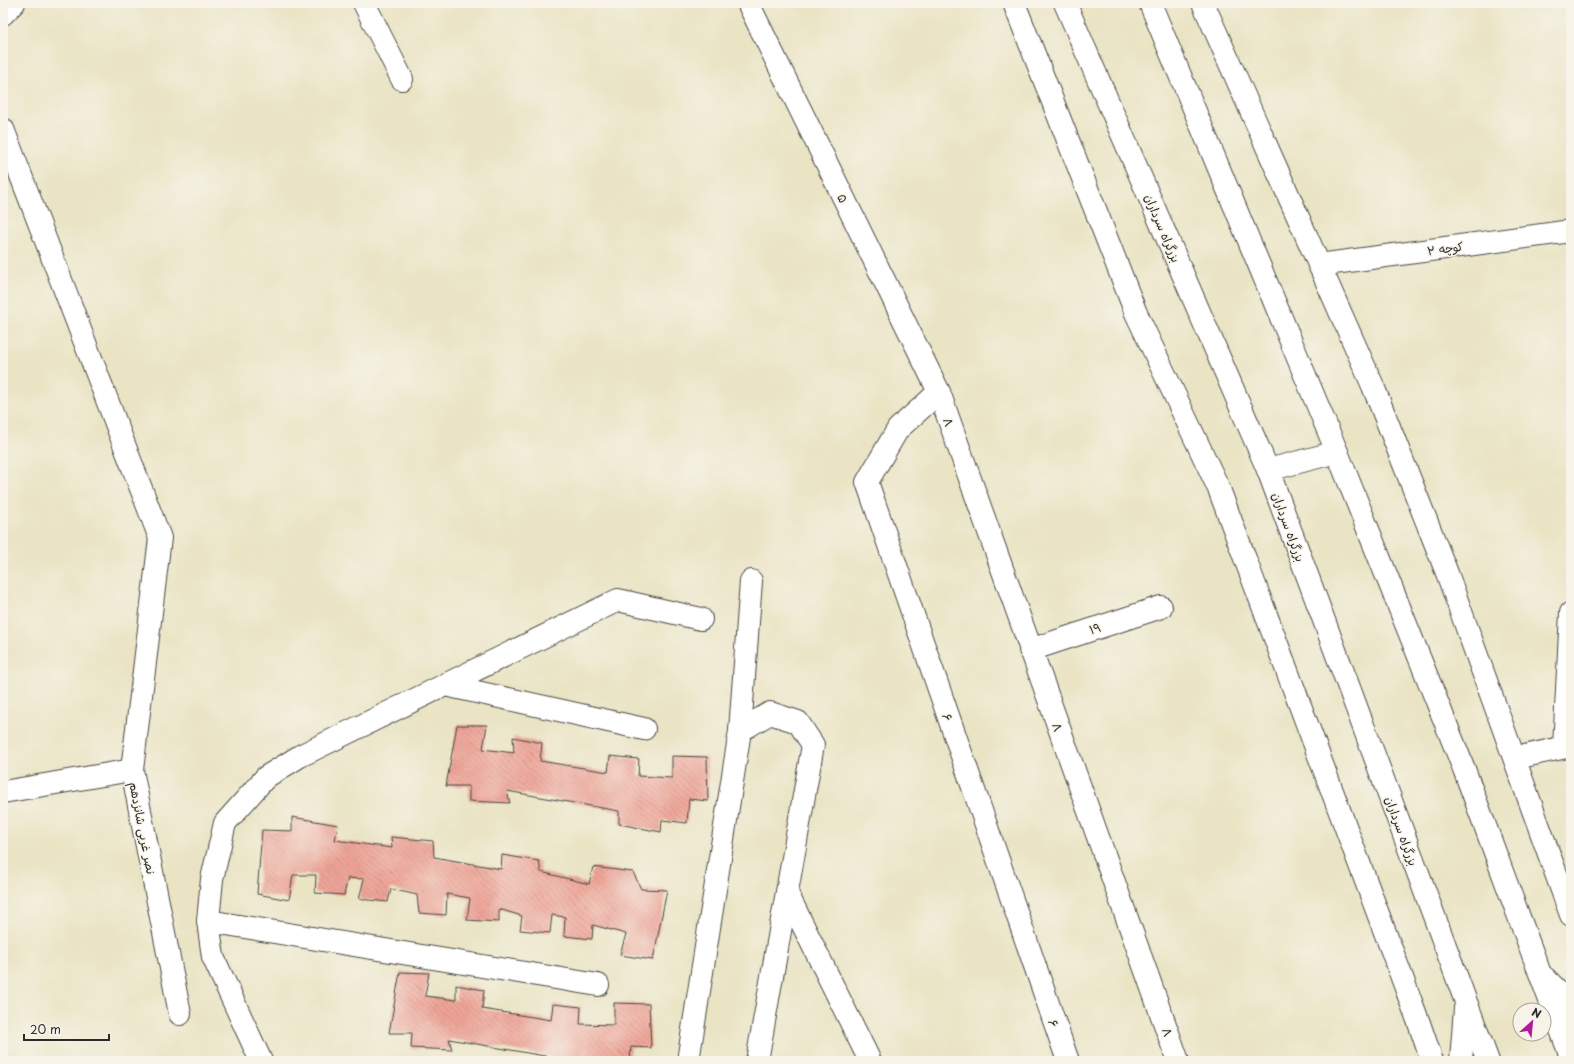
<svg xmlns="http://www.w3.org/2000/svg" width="1574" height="1064" viewBox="0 0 1574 1064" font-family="'Playpen Sans','Playpen Sans Arabic',sans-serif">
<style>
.building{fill:url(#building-back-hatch)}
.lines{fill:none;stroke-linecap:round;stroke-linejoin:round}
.minor-casing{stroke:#484742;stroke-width:24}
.tertiary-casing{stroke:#484742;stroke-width:24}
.secondary-casing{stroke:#484742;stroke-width:24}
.trunk-casing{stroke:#484742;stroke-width:24}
.minor{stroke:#fff;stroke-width:22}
.tertiary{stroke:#fff;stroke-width:22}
.secondary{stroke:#fff;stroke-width:22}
.trunk{stroke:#fff;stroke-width:22}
.labels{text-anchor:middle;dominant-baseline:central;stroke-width:3;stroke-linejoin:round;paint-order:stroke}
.street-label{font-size:12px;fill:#2b2b2b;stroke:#f7f3e8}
</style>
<defs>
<pattern id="building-back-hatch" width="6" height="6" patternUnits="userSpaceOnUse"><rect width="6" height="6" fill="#efa497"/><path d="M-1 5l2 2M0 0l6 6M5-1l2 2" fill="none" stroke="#c2867b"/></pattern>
</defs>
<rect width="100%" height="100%" fill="#f7f3e8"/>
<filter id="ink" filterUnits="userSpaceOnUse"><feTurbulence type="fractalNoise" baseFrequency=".025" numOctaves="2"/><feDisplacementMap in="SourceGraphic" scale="8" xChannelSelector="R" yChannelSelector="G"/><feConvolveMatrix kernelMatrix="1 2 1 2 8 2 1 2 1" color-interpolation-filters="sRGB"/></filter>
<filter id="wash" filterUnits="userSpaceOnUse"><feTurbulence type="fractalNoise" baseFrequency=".012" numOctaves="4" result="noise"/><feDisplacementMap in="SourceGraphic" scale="16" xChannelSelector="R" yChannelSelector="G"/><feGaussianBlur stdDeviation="0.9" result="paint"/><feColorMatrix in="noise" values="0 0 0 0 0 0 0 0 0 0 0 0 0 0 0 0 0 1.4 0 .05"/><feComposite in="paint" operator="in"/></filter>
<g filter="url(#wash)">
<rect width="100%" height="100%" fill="#eae4c5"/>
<g id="blocks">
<g class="building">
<path d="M457 725H487L483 749 514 753 513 737 542 743 540 761 608 772 610 756 639 759 638 776 672 778V756L707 757 708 801 689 799 687 823 662 820 661 832 619 824V811L507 791 510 803 469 801V786H446Z"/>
<path d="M292 817 338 825 335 840 392 848 391 837 433 841 434 857 501 869 502 855 539 861 541 872 589 884 593 867 633 872 641 889 667 890 653 960 620 955 626 934 593 925 592 939 564 936 565 917 552 915 550 933 520 930 522 916 499 909V922L467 920 470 898 447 894 446 915 419 913 417 895 391 889 388 902 359 899 364 879 348 878 344 895 315 893 316 875H293L289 900 257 894 262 830 292 831Z"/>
<path d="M400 972 429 973 425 996 456 1000V985L484 990 482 1009 551 1020 553 1004 581 1007 580 1024 614 1025V1003L649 1004 651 1048 631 1047 630 1061H561V1059L449 1039 452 1050 411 1048 412 1033H389Z"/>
</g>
</g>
</g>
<g filter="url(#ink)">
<use href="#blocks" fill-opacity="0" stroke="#484742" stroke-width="1"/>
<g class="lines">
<g class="minor-casing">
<g id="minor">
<path d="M364 3 402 79"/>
<path d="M3 14 14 3"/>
<path d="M3 129 160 538 132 770"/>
<path d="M1319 265 1571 231"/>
<path d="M1030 650 1161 607"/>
<path d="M445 685 644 729"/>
<path d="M740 731 751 581"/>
<path d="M1515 758 1571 746"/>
<path d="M3 792 132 770 180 1014"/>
<path d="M787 893 870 1061"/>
<path d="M208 921 598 985"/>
<path d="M261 1061 213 957 208 921 212 879 225 823 266 777 300 756 618 600 701 619"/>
<path d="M688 1061 740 731 770 713 798 722 813 745 757 1061"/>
<path d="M1068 1061 867 482 898 429 939 392 1178 1061"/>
</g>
</g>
<g class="tertiary-casing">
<g id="tertiary">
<path d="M748 3 939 392"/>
<path d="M1564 747 1571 613"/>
</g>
</g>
<g class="secondary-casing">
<g id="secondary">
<path d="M1014 3 1136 313 1219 489 1419 1023 1432 1061"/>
<path d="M1203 3 1373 386 1447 573 1571 915"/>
</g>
</g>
<g class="trunk-casing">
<g id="trunk">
<path d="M1065 3 1268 470 1488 1061"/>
<path d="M1150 3 1337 452 1464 769 1571 1057"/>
<path d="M1268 470 1337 452"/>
<path d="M1545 978 1571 1004"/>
<path d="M1461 1061 1465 1008"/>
</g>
</g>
<use href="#minor" class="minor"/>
<use href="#tertiary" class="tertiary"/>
<use href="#secondary" class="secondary"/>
<use href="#trunk" class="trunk"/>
</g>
</g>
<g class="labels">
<g class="street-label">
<text transform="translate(843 198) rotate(64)">۵</text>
<text transform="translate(1163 228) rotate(67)">بزرگراه سرداران</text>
<text transform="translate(1445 248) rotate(-8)">کوچه ۲</text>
<text transform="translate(949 422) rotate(70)">۸</text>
<text transform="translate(1289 527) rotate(70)">بزرگراه سرداران</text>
<text transform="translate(1095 628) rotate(-18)">۱۹</text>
<text transform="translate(948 717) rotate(71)">۶</text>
<text transform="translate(1058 727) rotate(70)">۸</text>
<text transform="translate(143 828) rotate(79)">نصر غربی شانزدهم</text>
<text transform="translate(1402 831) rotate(70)">بزرگراه سرداران</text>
<text transform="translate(1054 1023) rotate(71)">۶</text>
<text transform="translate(1168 1032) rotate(70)">۸</text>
</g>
</g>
<rect width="1574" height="1064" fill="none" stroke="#f7f3e8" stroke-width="16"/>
<g transform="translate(1532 1022) rotate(27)"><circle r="19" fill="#f7f3e8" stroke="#a5a39c"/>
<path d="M0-3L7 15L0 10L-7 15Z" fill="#b5179e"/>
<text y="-6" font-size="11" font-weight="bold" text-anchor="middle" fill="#2b2b2b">N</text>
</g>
<path d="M24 1034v6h85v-6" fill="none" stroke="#2b2b2b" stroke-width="2"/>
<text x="30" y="1034" font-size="12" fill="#2b2b2b" stroke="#f7f3e8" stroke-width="3" paint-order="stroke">20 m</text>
</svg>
